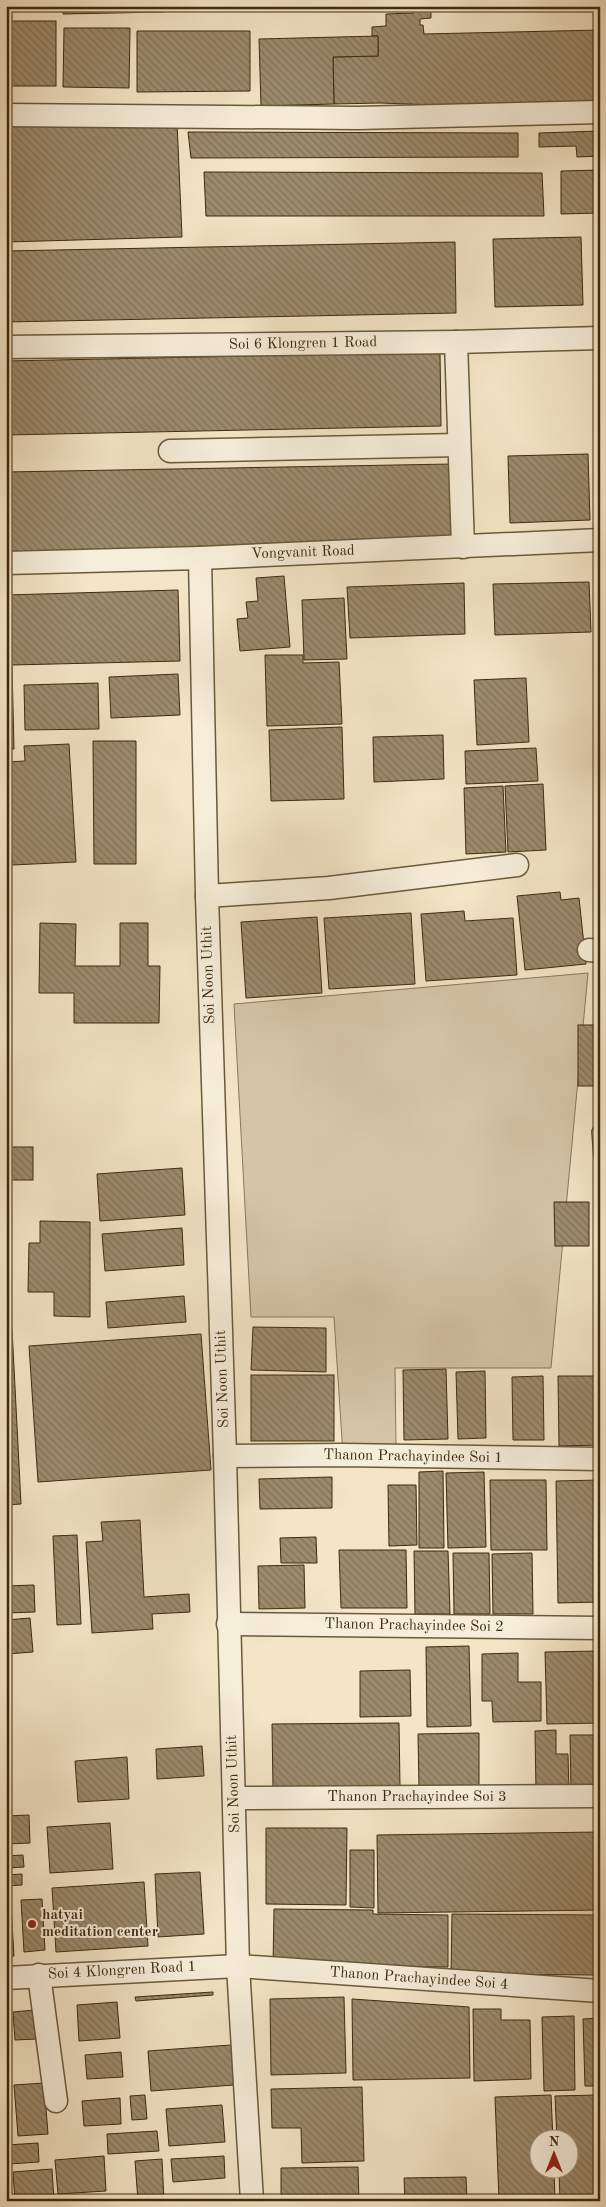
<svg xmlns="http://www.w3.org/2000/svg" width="606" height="2207" viewBox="0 0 606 2207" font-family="'Old Standard TT',serif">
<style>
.park{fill:#d4c5a7;stroke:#89785a}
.building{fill:url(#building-back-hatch);stroke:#3e2a0d}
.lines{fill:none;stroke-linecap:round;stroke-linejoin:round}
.lane-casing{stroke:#6b593b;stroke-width:14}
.street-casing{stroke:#6b593b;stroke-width:25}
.lane{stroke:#f7eeda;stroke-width:11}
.street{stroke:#f7eeda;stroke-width:22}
.poi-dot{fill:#8f2418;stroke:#f7eeda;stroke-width:2}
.labels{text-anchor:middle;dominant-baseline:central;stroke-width:4;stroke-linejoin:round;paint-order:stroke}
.street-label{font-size:15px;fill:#3e2a0d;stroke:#f7eeda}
.poi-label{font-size:15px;font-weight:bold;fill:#3e2a0d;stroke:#f7eeda;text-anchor:start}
</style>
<defs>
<pattern id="building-back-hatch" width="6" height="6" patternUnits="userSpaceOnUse" patternTransform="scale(1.25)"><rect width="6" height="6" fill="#9c8b6d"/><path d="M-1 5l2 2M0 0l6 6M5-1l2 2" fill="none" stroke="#817258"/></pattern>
</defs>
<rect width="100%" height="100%" fill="#f3e5c6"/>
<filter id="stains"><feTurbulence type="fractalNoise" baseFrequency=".004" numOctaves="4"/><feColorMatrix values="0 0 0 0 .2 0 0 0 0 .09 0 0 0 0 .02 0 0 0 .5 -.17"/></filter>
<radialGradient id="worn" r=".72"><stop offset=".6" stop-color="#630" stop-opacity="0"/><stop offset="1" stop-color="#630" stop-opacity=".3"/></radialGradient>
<path class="park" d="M588 973 551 1368H395L396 1446 343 1455 334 1317H251L234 1004Z"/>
<g class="building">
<path d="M63 6H164V12L63 14Z"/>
<path d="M431 8V18L420 19V25H423L424 34 600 30V104L463 106 380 103 334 104 333 57 378 56V36H372V27L386 26V14L414 13V9Z"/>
<rect x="6" y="21" width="50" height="65"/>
<path d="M64 28H130L129 88 63 87Z"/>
<path d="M137 31H250V91L137 92Z"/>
<path d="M378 36V56L333 57 334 104 261 106 259 39Z"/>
<path d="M177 122 182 237 6 242V124Z"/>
<path d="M600 131V156L577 157 576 146 539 147V133Z"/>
<path d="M188 132 518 133V157L191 158Z"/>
<path d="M600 170V213L561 214V171Z"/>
<path d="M204 172 542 173 544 216H206Z"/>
<path d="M581 237 583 305 495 307 493 239Z"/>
<path d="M455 242 456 313 6 322V251Z"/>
<path d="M440 352 441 426 6 435V361Z"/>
<path d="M588 454 590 520 510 523 508 456Z"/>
<path d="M452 464 456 541 6 553V472Z"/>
<path d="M284 576 290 647 240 651 237 619 248 618 246 602 258 601 256 578Z"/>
<path d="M589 582 591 632 495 635 493 584Z"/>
<path d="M464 583 465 634 350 638 347 587Z"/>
<path d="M178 590 180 661 12 665 14 749H6V595Z"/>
<path d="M344 598 347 659 304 660 302 600Z"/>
<path d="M265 655H303V663L339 662 342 724 267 726Z"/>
<path d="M178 674 180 715 111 718 109 677Z"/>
<path d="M526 678 529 742 477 745 474 680Z"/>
<path d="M98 683 99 729 25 730 24 685Z"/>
<path d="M342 727 344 799 271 801 269 730Z"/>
<path d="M443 735 444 779 374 782 373 737Z"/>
<path d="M93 741H136V864H94Z"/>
<path d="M69 744 76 862 12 865 7 762 25 761 24 746Z"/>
<path d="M536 748 538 781 466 784 465 751Z"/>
<path d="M543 784 546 850 508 852 505 786Z"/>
<path d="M503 786 506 852 466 854 464 788Z"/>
<path d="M560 892 561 900 579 898 586 964 525 970 517 896Z"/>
<path d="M464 911 465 921 513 918 517 975 426 981 421 914Z"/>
<path d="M411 913 415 984 329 989 324 918Z"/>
<path d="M317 917 322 993 246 998 241 922Z"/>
<path d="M40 923 76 924 75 966H120V923H148V966H160L159 1023H74V993H39Z"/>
<rect x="578" y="1025" width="22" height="61"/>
<rect x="6" y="1147" width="27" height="33"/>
<path d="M182 1168 185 1215 100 1221 97 1174Z"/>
<path d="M554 1202H589V1246H555Z"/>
<path d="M40 1221 90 1222V1317L54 1316V1292H28L29 1243H40Z"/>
<path d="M182 1228 184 1265 105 1271 102 1234Z"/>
<path d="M184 1296 186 1322 108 1328 106 1302Z"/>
<path d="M253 1327 326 1328V1372L251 1370Z"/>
<path d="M12 1329 21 1504 6 1505V1330Z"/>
<path d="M201 1334 211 1470 38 1482 29 1346Z"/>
<path d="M446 1369 448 1439 404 1440 403 1370Z"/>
<path d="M485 1371 486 1438 458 1439 456 1372Z"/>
<rect x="251" y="1375" width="83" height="66"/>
<path d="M543 1376 544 1440H513L512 1377Z"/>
<path d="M558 1376H600V1445L559 1446Z"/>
<path d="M443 1471 444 1548H419V1472Z"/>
<path d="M484 1472 486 1547 448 1548 446 1473Z"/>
<path d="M332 1477V1508L260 1509 259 1479Z"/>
<path d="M490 1480H546L547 1550H491Z"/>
<path d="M600 1480V1602L558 1603 556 1481Z"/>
<path d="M388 1485H416L417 1545 389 1546Z"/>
<path d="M140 1520 144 1597 189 1594 190 1612 152 1614 153 1629 92 1633 86 1542 103 1541 101 1522Z"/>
<path d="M77 1535 81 1624 57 1625 53 1536Z"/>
<path d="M316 1537 317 1563H281L280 1538Z"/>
<path d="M339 1550H406L407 1608H341Z"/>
<path d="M414 1551H448L450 1614H415Z"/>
<path d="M453 1553H489L490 1614H454Z"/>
<path d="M532 1553 533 1614H493L492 1554Z"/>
<path d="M304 1565 305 1608 259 1609 258 1566Z"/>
<path d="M34 1585 35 1612 6 1613V1586Z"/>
<path d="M30 1618 33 1652 6 1654V1620Z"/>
<path d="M469 1646 471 1726 427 1727 426 1647Z"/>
<path d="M600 1651V1723L547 1724 545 1652Z"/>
<path d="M518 1653V1682H541V1721L493 1722 492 1701H482V1654Z"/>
<path d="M410 1670 411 1716 360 1717V1671Z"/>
<path d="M399 1723 400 1786 273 1788 272 1724Z"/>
<path d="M556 1730V1754H568L569 1791 536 1792 535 1731Z"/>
<path d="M479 1733V1786L419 1787 418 1734Z"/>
<path d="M570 1735H600V1791L571 1792Z"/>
<path d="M202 1746 204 1776 157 1779 156 1749Z"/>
<path d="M127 1757 129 1799 78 1802 75 1761Z"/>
<path d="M29 1815 30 1843 6 1844V1816Z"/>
<path d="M110 1823 113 1869 50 1873 47 1827Z"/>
<path d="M266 1828H347L346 1905 266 1904Z"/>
<path d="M600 1832V1910L378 1913 377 1835Z"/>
<path d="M350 1850H374V1908L350 1907Z"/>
<path d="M23 1855 24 1867 6 1868V1856Z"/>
<path d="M200 1872 204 1934 158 1937 155 1874Z"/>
<path d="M22 1874V1885L6 1886V1875Z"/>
<path d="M144 1882 148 1946 56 1952 52 1888Z"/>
<path d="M42 1899 45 1950 24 1952 21 1900Z"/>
<path d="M6 1905H11L14 1956 6 1957Z"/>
<path d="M274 1909 373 1910V1914L448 1915V1967L273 1966Z"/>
<path d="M452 1914 600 1915V1975L451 1974Z"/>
<path d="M213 1992V1995L136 2001 135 1997Z"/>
<path d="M344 1997 346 2073 271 2075 270 1999Z"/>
<path d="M352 1999 469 2007 470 2078 353 2080Z"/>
<path d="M117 2002 120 2038 79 2041 77 2005Z"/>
<path d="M473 2009H501V2020H530L531 2079 474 2081Z"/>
<path d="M35 2010 37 2039 15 2040 13 2012Z"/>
<path d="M574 2016 575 2090 544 2091 542 2017Z"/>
<path d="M600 2018V2086H585L583 2019Z"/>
<path d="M231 2045 234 2085 151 2091 148 2051Z"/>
<path d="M121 2052 123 2077 87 2079 85 2055Z"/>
<path d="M44 2083 48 2134 18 2136 14 2085Z"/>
<path d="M362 2087 364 2161 302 2163 301 2128H272L271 2089Z"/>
<path d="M145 2095 147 2119 132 2120 130 2096Z"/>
<path d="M551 2095 553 2140H538V2170H554L555 2201H499L495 2097Z"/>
<path d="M597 2095 600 2201H560L559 2170H568V2140H557L555 2096Z"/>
<path d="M120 2098 121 2124 84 2126 82 2101Z"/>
<path d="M222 2105 225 2142 169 2146 166 2109Z"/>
<path d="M157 2131 159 2151 108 2154 107 2134Z"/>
<path d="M38 2143 39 2162 9 2164 7 2145Z"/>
<path d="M104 2156 106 2191 58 2194 55 2160Z"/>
<path d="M224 2156 225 2178 173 2182 171 2159Z"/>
<path d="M162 2159 164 2201H138L135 2161Z"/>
<path d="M358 2167 359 2201H281V2168Z"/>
<path d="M52 2169 54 2201H15L13 2172Z"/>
<path d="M466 2177 467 2201H405L404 2178Z"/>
</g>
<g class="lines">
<g class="lane-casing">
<path id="lane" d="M598 1132 600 1156"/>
</g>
<g class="street-casing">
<g id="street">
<path d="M6 115 358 118 600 112"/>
<path d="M456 342 463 547"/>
<path d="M6 347 456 342 600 338"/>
<path d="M170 451 459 445"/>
<path d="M200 558 207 896 225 1456 238 1966 252 2201"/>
<path d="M6 563 200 558 600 540"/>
<path d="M207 896 329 888 517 865"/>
<path d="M589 950 600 951"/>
<path d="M225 1456 343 1455 600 1459"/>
<path d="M228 1624 600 1628"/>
<path d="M235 1798 600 1796"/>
<path d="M39 1975 56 2101"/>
<path d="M6 1978 238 1966 600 1991"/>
</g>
</g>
<use href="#lane" class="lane"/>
<use href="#street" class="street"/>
</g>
<circle class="poi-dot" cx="32" cy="1924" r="5"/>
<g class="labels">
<g class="street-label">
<text transform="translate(303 344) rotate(-1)">Soi 6 Klongren 1 Road</text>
<text transform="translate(303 553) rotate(-2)">Vongvanit Road</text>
<text transform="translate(209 975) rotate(-92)">Soi Noon Uthit</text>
<text transform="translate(223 1379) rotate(-92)">Soi Noon Uthit</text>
<text transform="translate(413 1457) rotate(1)">Thanon Prachayindee Soi 1</text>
<text transform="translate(414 1626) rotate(1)">Thanon Prachayindee Soi 2</text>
<text transform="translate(234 1784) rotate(-92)">Soi Noon Uthit</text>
<text x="417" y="1797">Thanon Prachayindee Soi 3</text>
<text transform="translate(122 1971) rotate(-3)">Soi 4 Klongren Road 1</text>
<text transform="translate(419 1979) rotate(4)">Thanon Prachayindee Soi 4</text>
</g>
<g class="poi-label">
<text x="42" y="1915">hatyai<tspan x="42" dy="17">meditation center</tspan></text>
</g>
</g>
<rect width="606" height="2207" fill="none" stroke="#f3e5c6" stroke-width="25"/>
<rect x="8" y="8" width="591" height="2192" fill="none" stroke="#3e2a0d" stroke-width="2.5"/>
<rect x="12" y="12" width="581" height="2182" fill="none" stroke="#3e2a0d"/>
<g transform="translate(554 2154)"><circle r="24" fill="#f7eeda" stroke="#ada088"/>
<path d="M0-4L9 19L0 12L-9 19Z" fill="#8f2418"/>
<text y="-8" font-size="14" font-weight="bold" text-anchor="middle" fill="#3e2a0d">N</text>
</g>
<rect width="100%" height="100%" filter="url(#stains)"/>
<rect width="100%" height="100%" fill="url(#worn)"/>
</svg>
